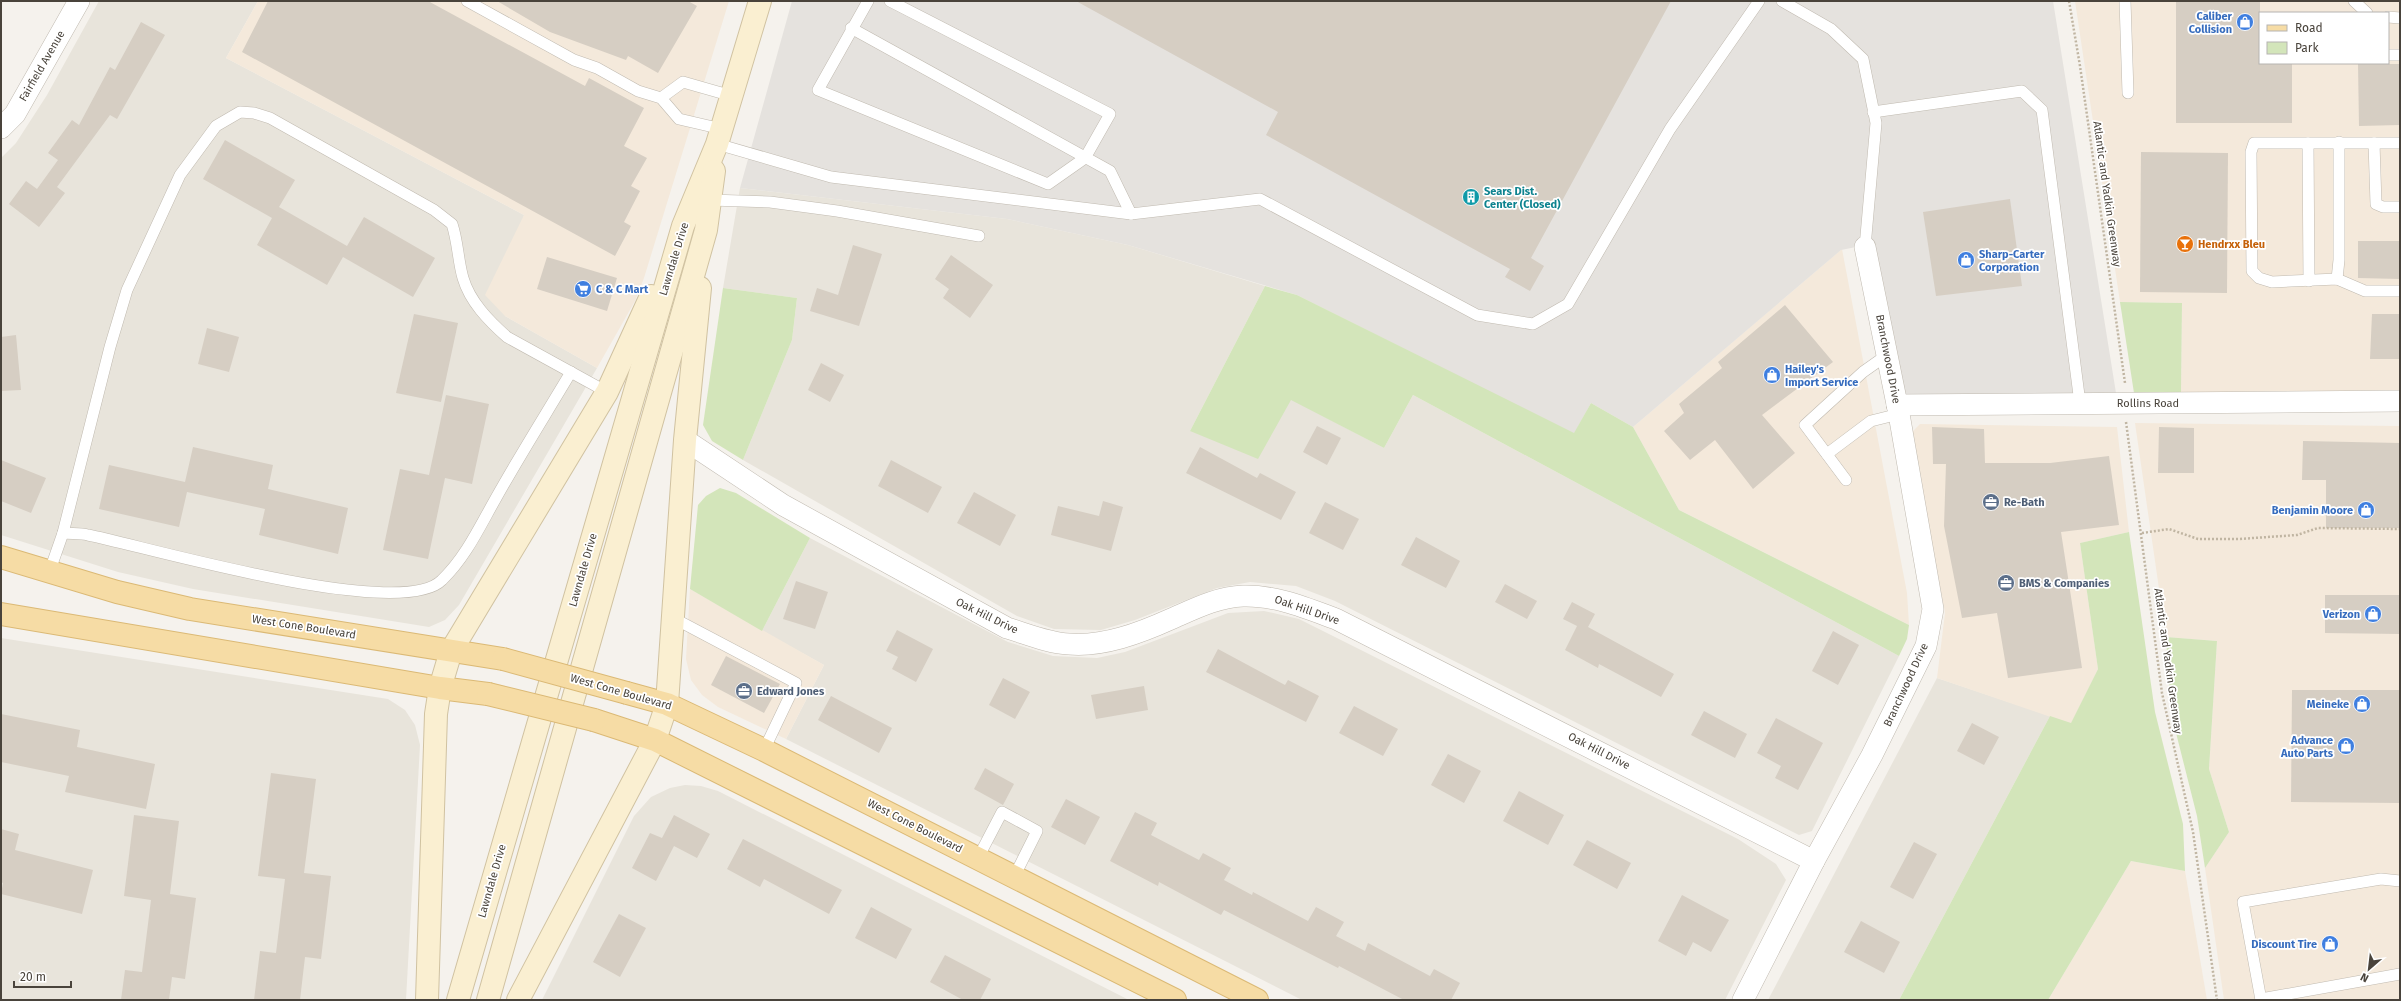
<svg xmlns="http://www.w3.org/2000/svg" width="2401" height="1001" viewBox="0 0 2401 1001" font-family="'Fira Sans',sans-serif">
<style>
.residential{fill:#e8e4db}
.commercial{fill:#f4e9db;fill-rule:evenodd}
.industrial{fill:#e5e2de}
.green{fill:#d3e5ba}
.building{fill:#d6cec3}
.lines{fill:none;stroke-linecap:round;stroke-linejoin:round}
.lane-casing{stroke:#c0bab0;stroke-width:12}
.street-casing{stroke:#c0bab0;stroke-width:22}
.secondary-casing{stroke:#d0c2a1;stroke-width:24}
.primary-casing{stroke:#dbb975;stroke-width:24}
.path{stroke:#c0b5a2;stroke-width:2.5;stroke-dasharray:2 2;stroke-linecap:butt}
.lane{stroke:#fff;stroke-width:11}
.street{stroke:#fff;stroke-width:21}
.secondary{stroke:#faefd1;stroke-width:22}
.primary{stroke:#f6dca5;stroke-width:22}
.primary-bridge-casing{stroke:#dbb975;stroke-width:24;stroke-linecap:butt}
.primary-bridge{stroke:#f6dca5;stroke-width:22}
.labels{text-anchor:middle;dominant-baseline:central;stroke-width:3.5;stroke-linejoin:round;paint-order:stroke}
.shop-label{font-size:11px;font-weight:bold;fill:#366cbe;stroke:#fff;text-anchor:end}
.street-label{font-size:11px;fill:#49433b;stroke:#fff}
.culture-label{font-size:11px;font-weight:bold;fill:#0d838f;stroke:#fff;text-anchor:start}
.food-label{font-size:11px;font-weight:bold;fill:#c56008;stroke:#fff;text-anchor:start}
.service-label{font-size:11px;font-weight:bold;fill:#4e5e75;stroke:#fff;text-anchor:start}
</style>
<rect width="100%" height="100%" fill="#f5f2ed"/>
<g class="residential">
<path d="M99 1H258L226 58 524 215 505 316 597 368 459 605 445 620 429 627 193 589 118 572 1 535V158L16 143 47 95Z"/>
<path d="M740 188 1007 219 1128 245 1265 286 1190 431 1291 399 1384 448 1413 395 1899 656 1812 831 1799 835 1335 601 1296 586 1250 582 1217 588 1135 620 1101 630 1054 629 1017 616 743 460 792 340 797 298 723 288Z"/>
<path d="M810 538 1008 642 1053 656 1097 658 1125 652 1228 613 1264 611 1299 619 1738 839 1776 864 1786 880 1725 1000H1302L786 739 824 665 762 631Z"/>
<path d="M1 638 388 699 405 710 415 725 420 745 406 1000H1Z"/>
<path d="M1937 678 2050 716 1899 1000H1768Z"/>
<path d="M685 785 701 786 718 791 1129 1000H542L634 816 651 797 670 788Z"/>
</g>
<g class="commercial">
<path d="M258 1H729L644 278 635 301 597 368 505 316 485 295 524 215 226 58Z"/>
<path d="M2075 1H2400V393L2181 394 2182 303 2120 302ZM2260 13H2388V63H2260Z"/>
<path d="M1842 249 1907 593 1909 625 1679 510 1633 427Z"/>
<path d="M2135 423 2400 426V1000H2224L2205 868 2229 832 2209 769 2217 641 2166 637Z"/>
<path d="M1920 424 2117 427 2129 532 2080 543 2098 669 2071 724 1937 678 1945 613 1911 433Z"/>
<path d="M690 589 824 665 786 739 718 707 702 695 691 680 686 659Z"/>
<path d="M2131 861 2185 871 2207 1000H2048Z"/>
</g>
<path class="industrial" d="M792 1H2053L2116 393 1908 395 1901 391 1871 244 1841 250 1633 427 1591 403 1574 434 1297 295 1128 245 1007 219 740 188Z"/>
<g class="green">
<path d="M1265 286 1297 295 1574 433 1591 403 1633 427 1679 510 1909 625 1907 639 1899 656 1413 395 1384 448 1291 400 1258 459 1190 431Z"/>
<path d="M723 288 797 298 792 340 743 460 712 441 703 425Z"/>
<path d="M2120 302 2182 303 2181 394 2134 393Z"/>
<path d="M720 488 736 493 810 538 762 631 690 589 698 505 706 496Z"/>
<path d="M2129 532 2155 712 2183 824 2185 871 2131 861 2048 1000H1899L2050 716 2071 723 2098 669 2080 543Z"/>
<path d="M2166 637 2217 641 2209 769 2229 832 2205 868 2197 816 2171 713Z"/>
</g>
<g class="building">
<path d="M268 1H428L585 86 589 78 644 108 624 146 647 158 631 186 640 191 624 222 631 226 615 256 242 52Z"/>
<path d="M497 1H688L697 6 658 73 628 56 626 60 550 32Z"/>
<path d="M1076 1H1671L1531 258 1544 266 1530 291 1505 277 1510 269 1266 135 1278 112Z"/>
<path d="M2176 1H2260V63H2292V123H2176Z"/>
<path d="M141 22 165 35 117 119 110 115 57 187 65 193 39 227 9 204 26 181 37 189 58 160 48 153 72 120 79 125 110 67 115 70Z"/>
<path d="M2358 64H2400V125L2359 126Z"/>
<path d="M225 140 295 180 279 207 347 246 364 217 435 258 413 297 343 257 327 285 257 245 272 218 203 179Z"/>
<path d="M2141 152 2228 153 2227 293 2140 292Z"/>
<path d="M2010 199 2022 286 1936 296 1923 212Z"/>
<path d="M2358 241H2400V279L2358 278Z"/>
<path d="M853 245 882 254 859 326 810 311 817 288 838 295Z"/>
<path d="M951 255 993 285 970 318 943 298 949 289 935 279Z"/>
<path d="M547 257 617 278 607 311 537 289Z"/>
<path d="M1785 305 1833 362 1762 415 1795 453 1753 489 1715 440 1690 460 1664 431 1684 413 1679 404 1722 368 1718 362Z"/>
<path d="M414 314 458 323 441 402 396 393Z"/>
<path d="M2372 314H2400V359H2370Z"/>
<path d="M207 328 239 337 229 372 198 364Z"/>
<path d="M16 335 21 390 1 391V337Z"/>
<path d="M821 363 844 375 830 402 808 390Z"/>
<path d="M446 395 489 404 472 484 445 478 428 559 383 550 400 469 429 475Z"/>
<path d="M1317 426 1341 438 1327 465 1303 452Z"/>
<path d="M1932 427 1984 429 1985 463H2050L2109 456 2119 525 2061 532 2082 668 2008 678 1997 613 1962 618 1944 526 1946 464H1933Z"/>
<path d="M2159 427 2194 428V473H2158Z"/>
<path d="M2303 441 2400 443V528H2326V480H2302Z"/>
<path d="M193 447 273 465 268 489 348 508 338 554 259 535 265 509 187 492 179 527 99 509 109 465 185 482Z"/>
<path d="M1200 447 1257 478 1260 473 1296 492 1281 520 1186 473Z"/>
<path d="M1 460 46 478 31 513 1 501Z"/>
<path d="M891 460 942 487 928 513 878 486Z"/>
<path d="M974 492 1016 515 1000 546 957 523Z"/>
<path d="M1103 501 1123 507 1111 551 1051 535 1058 506 1099 516Z"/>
<path d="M1325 502 1359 519 1343 550 1309 533Z"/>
<path d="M1416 537 1460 561 1446 588 1401 565Z"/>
<path d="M796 581 828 592 815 629 783 619Z"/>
<path d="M1505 584 1537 601 1527 619 1495 602Z"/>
<path d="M2325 595H2400V634L2325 633Z"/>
<path d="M1572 602 1595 614 1588 627 1674 674 1661 697 1599 664 1598 668 1565 650 1577 626 1563 619Z"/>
<path d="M897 630 933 649 916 682 892 669 898 657 886 651Z"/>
<path d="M1833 631 1859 645 1838 685 1812 671Z"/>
<path d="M1218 649 1285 685 1288 680 1319 696 1306 722 1206 672Z"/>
<path d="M726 656 780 684 764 713 711 685Z"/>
<path d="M1003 678 1030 692 1015 719 989 705Z"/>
<path d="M1144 686 1148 710 1096 719 1091 695Z"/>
<path d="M2292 690H2400V803L2291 802Z"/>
<path d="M831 696 892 728 879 753 818 720Z"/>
<path d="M1354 706 1398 729 1383 756 1339 733Z"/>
<path d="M1704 711 1747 734 1735 758 1691 735Z"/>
<path d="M1 714 80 730 77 747 155 764 146 809 65 792 69 776 1 762Z"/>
<path d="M1776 718 1823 743 1798 790 1775 778 1781 766 1757 753Z"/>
<path d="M1972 723 1999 737 1984 765 1957 751Z"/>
<path d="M1448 754 1481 771 1464 803 1431 785Z"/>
<path d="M985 768 1014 784 1003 805 974 789Z"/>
<path d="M271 773 316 779 304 873 331 876 321 959 305 957 300 1000H254L260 951 276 953 285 879 258 876Z"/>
<path d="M1519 791 1564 815 1548 845 1503 821Z"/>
<path d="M1066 799 1100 817 1085 845 1051 827Z"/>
<path d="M1135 812 1157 823 1151 835 1199 860 1203 853 1231 868 1224 880 1252 895 1253 892 1308 921 1316 907 1344 922 1336 936 1365 951 1368 943 1430 976 1434 969 1460 983 1451 1000H1404L1339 966 1338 968 1224 910 1221 915 1159 882 1158 886 1110 861Z"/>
<path d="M134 815 179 821 170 894 196 898 185 979 172 977 169 1000H121L125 970 142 972 151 900 124 896Z"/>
<path d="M674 815 710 834 697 858 674 846 656 881 632 868 650 833 662 838Z"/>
<path d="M1 829 19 834 15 850 93 870 82 914 1 894 3 883 1 882Z"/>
<path d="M743 839 842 890 829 914 764 879 760 887 727 869Z"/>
<path d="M1587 840 1631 863 1617 889 1573 865Z"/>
<path d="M1914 842 1937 854 1913 899 1890 887Z"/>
<path d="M1682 895 1729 920 1711 952 1693 942 1686 956 1658 941Z"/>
<path d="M871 907 912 929 896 959 855 938Z"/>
<path d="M619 914 646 928 620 977 593 962Z"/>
<path d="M1861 921 1900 942 1884 973 1844 952Z"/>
<path d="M945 955 991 979 980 1000H963L930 982Z"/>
</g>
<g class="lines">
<g class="lane-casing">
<g id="lane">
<path d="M467 1 574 60 597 68 638 91 661 98 679 119 722 129"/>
<path d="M868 1 818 90 1048 184 1085 158 1110 114 890 1"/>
<path d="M1782 1 1831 29 1863 59 1876 123 1865 247"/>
<path d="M2125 1 2128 93"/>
<path d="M2354 1 2367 13"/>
<path d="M2388 17 2400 18"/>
<path d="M851 28 1110 171 1131 214"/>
<path d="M2388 55H2400"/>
<path d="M661 98 683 82 732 96"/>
<path d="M1873 112 2022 91 2042 110 2080 403"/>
<path d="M2308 143 2309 281"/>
<path d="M2374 143 2376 204 2383 207H2400"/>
<path d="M2400 143H2254L2251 152 2252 271 2259 278 2272 282 2337 279 2365 291H2400"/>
<path d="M717 144 831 177 1131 214 1260 199 1477 315 1533 324 1568 304 1670 129 1759 1"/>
<path d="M710 200 770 202 837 211 979 236"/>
<path d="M2337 279 2339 260V142"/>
<path d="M1827 454 1871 421 1899 414"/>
<path d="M1846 480 1805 425 1863 372 1887 355"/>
<path d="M63 533C71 534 80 533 88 535 148 547 401 622 442 580 466 557 480 526 496 498 520 455 546 414 571 372"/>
<path d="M49 573 63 533 110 347 127 290 180 175 216 126 240 112 254 113 270 118 434 210 452 224C458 242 458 261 463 278 470 302 489 321 507 337L607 392"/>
<path d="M675 619 796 683 764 750"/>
<path d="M978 858 1002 812 1037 831 1014 877"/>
<path d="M2261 999 2400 974"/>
<path d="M2261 1000 2243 902 2381 879 2400 881"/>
</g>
</g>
<g class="street-casing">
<g id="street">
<path d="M1 128 15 114 79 1"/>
<path d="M1897 405 2400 401"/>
<path d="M685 440 783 505 1007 628C1027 634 1048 643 1069 644 1103 647 1140 633 1171 619 1194 609 1217 597 1243 596 1275 595 1306 608 1336 619L1814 861"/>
<path d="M1743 1000 1814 861 1872 755 1926 646 1933 609 1899 414 1865 247"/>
</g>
</g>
<g class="secondary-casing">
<g id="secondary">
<path d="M427 1000 436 714 440 688 451 651 607 392 651 296"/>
<path d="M458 1000 683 226 717 144 760 1"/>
<path d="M488 1000 706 230 714 171"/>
<path d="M518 1000 655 740 667 704 685 440 700 288"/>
</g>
</g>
<g class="primary-casing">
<g id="primary">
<path d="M1 557 117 592 190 609 503 659"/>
<path d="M1 614 440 688 488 694"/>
<path d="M627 693 667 704 764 750 1257 1000"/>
<path d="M594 720 655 740 1175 1000"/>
</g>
</g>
<g class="path">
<path d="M2069 1 2080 66 2125 383"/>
<path d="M2126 422 2162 693 2193 832 2217 1000"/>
<path d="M2142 533 2169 529 2198 539H2239L2297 535 2318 528 2400 529"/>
</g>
<use href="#lane" class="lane"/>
<use href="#street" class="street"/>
<use href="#secondary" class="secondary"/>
<use href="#primary" class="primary"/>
<g class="primary-bridge-casing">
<g id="primary-bridge">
<path d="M503 659 627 693"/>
<path d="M488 694 594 720"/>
</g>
</g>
<use href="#primary-bridge" class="primary-bridge"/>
</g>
<defs>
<g id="shop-disc" transform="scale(0.9)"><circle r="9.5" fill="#3f7fe0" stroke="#fff"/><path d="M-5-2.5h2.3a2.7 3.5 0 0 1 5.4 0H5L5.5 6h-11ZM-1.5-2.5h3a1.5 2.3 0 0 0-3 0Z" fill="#fff"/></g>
<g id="building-disc" transform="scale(0.9)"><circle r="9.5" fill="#0f9aa8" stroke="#fff"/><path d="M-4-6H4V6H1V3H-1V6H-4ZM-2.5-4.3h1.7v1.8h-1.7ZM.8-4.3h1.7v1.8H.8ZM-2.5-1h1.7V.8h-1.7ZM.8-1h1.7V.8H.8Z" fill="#fff"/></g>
<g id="bar-disc" transform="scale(0.9)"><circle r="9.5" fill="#e8710a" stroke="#fff"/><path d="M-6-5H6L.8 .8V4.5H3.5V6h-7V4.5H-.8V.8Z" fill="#fff"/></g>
<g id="supermarket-disc" transform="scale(0.9)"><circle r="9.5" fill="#3f7fe0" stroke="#fff"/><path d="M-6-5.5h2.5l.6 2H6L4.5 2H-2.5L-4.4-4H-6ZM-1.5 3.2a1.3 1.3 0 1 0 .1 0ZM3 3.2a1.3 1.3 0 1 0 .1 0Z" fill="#fff"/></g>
<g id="office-disc" transform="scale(0.9)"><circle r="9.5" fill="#5c6f8a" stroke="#fff"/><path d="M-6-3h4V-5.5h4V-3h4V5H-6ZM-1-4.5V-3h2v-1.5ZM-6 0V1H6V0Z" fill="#fff"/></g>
</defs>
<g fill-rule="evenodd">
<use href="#shop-disc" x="2245" y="22"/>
<use href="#building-disc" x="1471" y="197"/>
<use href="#bar-disc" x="2185" y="244"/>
<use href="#shop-disc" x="1966" y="260"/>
<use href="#supermarket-disc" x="583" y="289"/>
<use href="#shop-disc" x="1772" y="375"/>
<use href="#office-disc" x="1991" y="502"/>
<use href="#shop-disc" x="2366" y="510"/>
<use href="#office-disc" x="2006" y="583"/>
<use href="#shop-disc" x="2373" y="614"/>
<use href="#office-disc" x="744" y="691"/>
<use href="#shop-disc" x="2362" y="704"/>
<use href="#shop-disc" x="2346" y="746"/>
<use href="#shop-disc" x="2330" y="944"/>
</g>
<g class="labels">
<g class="shop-label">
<text x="2232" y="16">Caliber<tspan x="2232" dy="13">Collision</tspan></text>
<text x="1979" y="254" text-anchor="start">Sharp-Carter<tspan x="1979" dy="13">Corporation</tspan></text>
<text x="596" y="289" text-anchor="start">C &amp; C Mart</text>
<text x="1785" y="369" text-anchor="start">Hailey's<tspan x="1785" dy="13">Import Service</tspan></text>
<text x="2353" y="510">Benjamin Moore</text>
<text x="2360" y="614">Verizon</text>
<text x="2349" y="704">Meineke</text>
<text x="2333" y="740">Advance<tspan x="2333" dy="13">Auto Parts</tspan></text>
<text x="2317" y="944">Discount Tire</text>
</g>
<g class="street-label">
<text transform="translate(42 66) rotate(-60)">Fairfield Avenue</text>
<text transform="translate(2107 194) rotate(82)">Atlantic and Yadkin Greenway</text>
<text transform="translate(674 259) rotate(-73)">Lawndale Drive</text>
<text transform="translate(1888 359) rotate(79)">Branchwood Drive</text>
<text x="2148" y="403">Rollins Road</text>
<text transform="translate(583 570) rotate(-74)">Lawndale Drive</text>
<text transform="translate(1307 610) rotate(19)">Oak Hill Drive</text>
<text transform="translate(987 616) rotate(26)">Oak Hill Drive</text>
<text transform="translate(304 627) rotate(9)">West Cone Boulevard</text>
<text transform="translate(2168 661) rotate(82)">Atlantic and Yadkin Greenway</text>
<text transform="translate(1906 685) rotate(-65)">Branchwood Drive</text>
<text transform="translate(621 692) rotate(16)">West Cone Boulevard</text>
<text transform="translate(1599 751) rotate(27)">Oak Hill Drive</text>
<text transform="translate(915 826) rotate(27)">West Cone Boulevard</text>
<text transform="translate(492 881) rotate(-74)">Lawndale Drive</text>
</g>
<g class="culture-label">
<text x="1484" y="191">Sears Dist.<tspan x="1484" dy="13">Center (Closed)</tspan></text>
</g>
<g class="food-label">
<text x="2198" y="244">Hendrxx Bleu</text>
</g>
<g class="service-label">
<text x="2004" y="502">Re-Bath</text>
<text x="2019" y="583">BMS &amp; Companies</text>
<text x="757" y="691">Edward Jones</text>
</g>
</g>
<rect width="2401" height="1001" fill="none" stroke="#49433b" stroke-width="4"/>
<rect x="2259" y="12" width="130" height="52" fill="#ffffff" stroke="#b6b4b1"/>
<rect x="2267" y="25" width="20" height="6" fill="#f6dca5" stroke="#b6b4b1"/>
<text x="2295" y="32" font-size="12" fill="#49433b">Road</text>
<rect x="2267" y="42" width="20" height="12" fill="#d3e5ba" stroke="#b6b4b1"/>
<text x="2295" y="52" font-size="12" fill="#49433b">Park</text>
<g transform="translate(2369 969) rotate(208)" stroke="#ffffff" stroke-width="3" paint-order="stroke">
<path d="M0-3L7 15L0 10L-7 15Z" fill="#49433b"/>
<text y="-6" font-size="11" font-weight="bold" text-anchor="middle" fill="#49433b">N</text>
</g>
<path d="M14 981v6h57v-6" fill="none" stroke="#49433b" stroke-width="2"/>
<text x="20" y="981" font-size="12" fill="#49433b" stroke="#ffffff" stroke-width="3" paint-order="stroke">20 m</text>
</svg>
